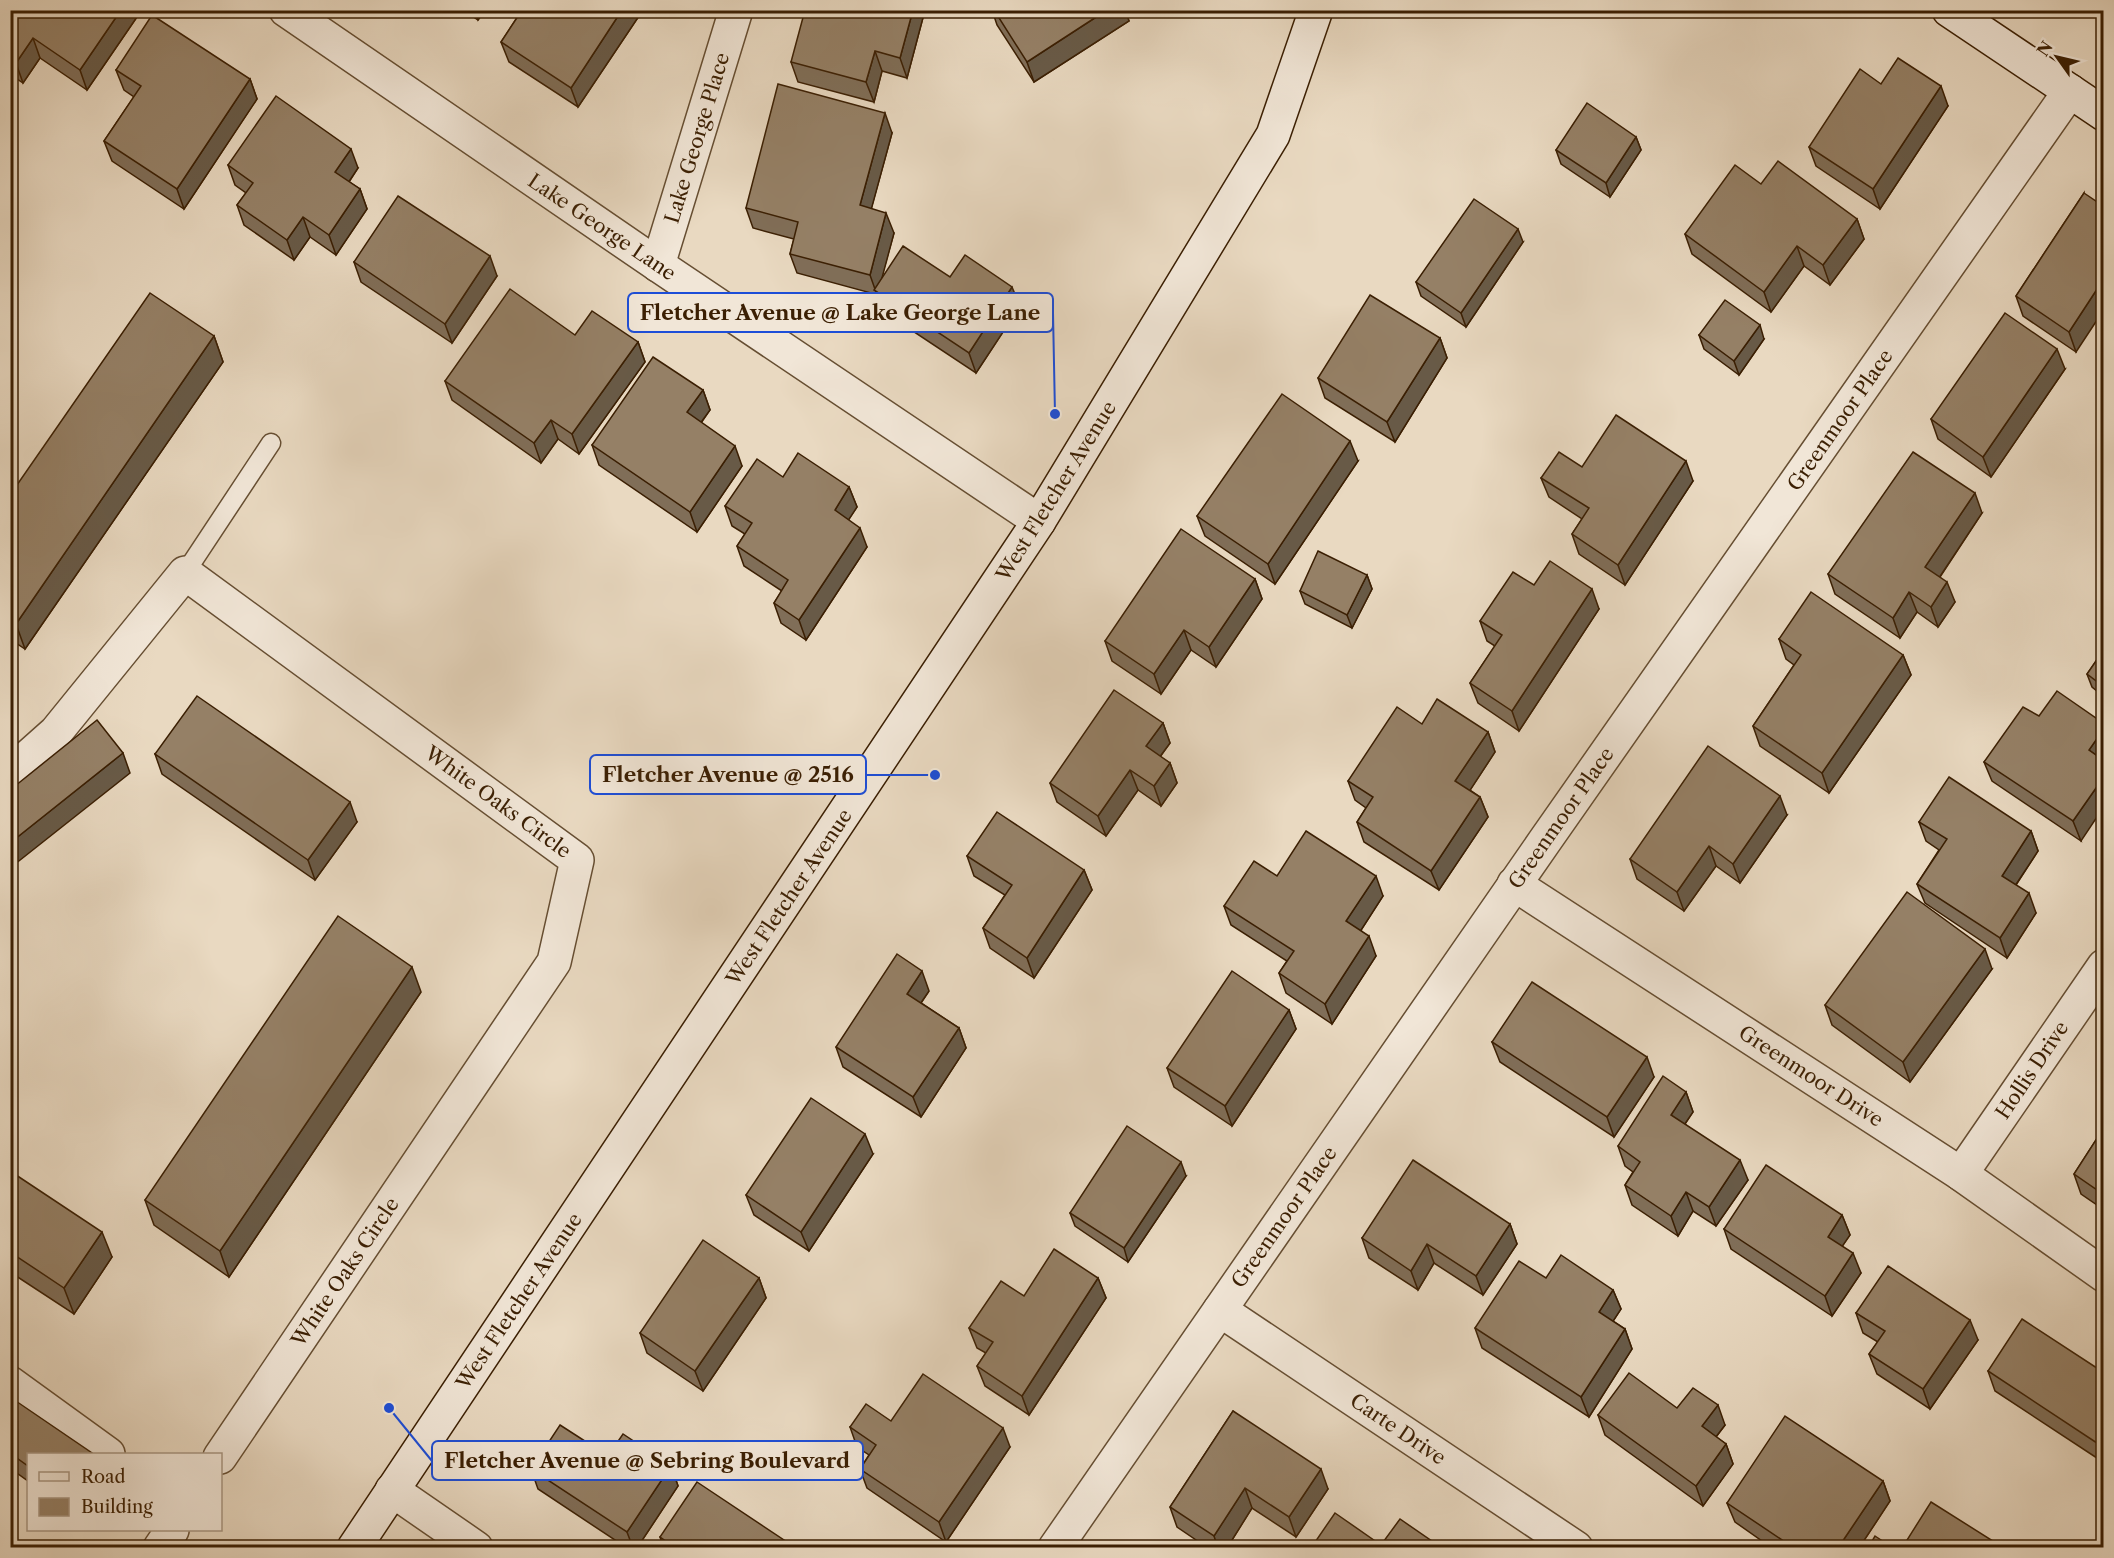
<svg xmlns="http://www.w3.org/2000/svg" width="2114" height="1558" viewBox="0 0 2114 1558" font-family="'Libre Caslon Text',serif">
<style>
.lines{fill:none;stroke-linecap:round;stroke-linejoin:round}
.lane-casing{stroke:#664e32;stroke-width:21}
.street-casing{stroke:#664e32;stroke-width:36}
.secondary-casing{stroke:#3b1f03;stroke-width:36}
.lane{stroke:#f1e6d7;stroke-width:18}
.street{stroke:#f1e6d7;stroke-width:33}
.secondary{stroke:#f1e6d7;stroke-width:33}
.wall{fill:#806e58;stroke:#3b1f03;stroke-width:1.5}
.shaded-wall{fill:#685a47;stroke:#3b1f03;stroke-width:1.5}
.building{fill:#958066;stroke:#3b1f03;stroke-width:1.5}
.labels{text-anchor:middle;dominant-baseline:central;stroke-width:5;stroke-linejoin:round;paint-order:stroke}
.street-label{font-size:20px;fill:#3b1f03;stroke:#f1e6d7}
.leader{fill:none;stroke:#1d4ed8;stroke-width:2}
.callout-dot{fill:#1d4ed8;stroke:#f1e6d7;stroke-width:2}
.callout{fill:#f1e6d7;stroke:#1d4ed8;stroke-width:2}
.callout-label{font-size:21px;text-anchor:middle;font-weight:bold;fill:#3b1f03}
</style>
<rect width="100%" height="100%" fill="#e9d9c1"/>
<filter id="stains"><feTurbulence type="fractalNoise" baseFrequency=".00333" numOctaves="4"/><feColorMatrix values="0 0 0 0 .2 0 0 0 0 .09 0 0 0 0 .02 0 0 0 .5 -.17"/></filter>
<radialGradient id="worn" r=".72"><stop offset=".6" stop-color="#630" stop-opacity="0"/><stop offset="1" stop-color="#630" stop-opacity=".3"/></radialGradient>
<g class="lines">
<g class="lane-casing">
<path id="lane" d="M185 573 271 443"/>
</g>
<g class="street-casing">
<g id="street">
<path d="M286 10 658 265 1039 521"/>
<path d="M658 265 736 10"/>
<path d="M10 773 56 732 185 573 577 860 554 962 220 1457"/>
<path d="M1514 884 1961 1174 2104 1275"/>
<path d="M1961 1174 2104 966"/>
<path d="M1220 1310 1576 1548"/>
<path d="M10 1383 108 1454"/>
<path d="M392 1490 476 1548"/>
<path d="M160 1548 172 1530"/>
<path d="M1055 1548 1544 842 2070 91"/>
</g>
</g>
<g class="secondary-casing">
<g id="secondary">
<path d="M1949 10 2104 114"/>
<path d="M354 1548 1039 521 1273 135 1316 10"/>
</g>
</g>
<use href="#lane" class="lane"/>
<use href="#street" class="street"/>
<use href="#secondary" class="secondary"/>
</g>
<g class="wall">
<path d="M10 10 139 14 87 90 40 58 23 83 10 74Z"/>
<path d="M463 10H485L478 20Z"/>
<path d="M522 10H643L578 107 509 62 501 42Z"/>
<path d="M925 10 907 78 882 71 874 102 798 82 791 62Z"/>
<path d="M992 10H1125L1129 21 1034 82 997 25Z"/>
<path d="M116 70 250 79 257 99 184 209 112 161 104 141 134 97 124 90Z"/>
<path d="M1881 84 1948 106 1880 209 1816 166 1809 147Z"/>
<path d="M892 133 871 209 894 233 881 279 950 277 1020 306 976 373 881 310 875 294 797 273 790 254 794 239 753 228 746 208Z"/>
<path d="M1636 137 1641 150 1610 197 1561 164 1556 150Z"/>
<path d="M228 165 358 168 349 182 360 189 367 209 336 255 310 237 294 260 244 225 237 205 246 193 235 185Z"/>
<path d="M1761 184 1857 219 1864 239 1830 285 1804 266 1771 312 1692 254 1685 234Z"/>
<path d="M2084 193 2076 352 2023 316 2016 296Z"/>
<path d="M1523 242 1466 327 1421 296 1416 282Z"/>
<path d="M354 262 497 276 452 343 361 282Z"/>
<path d="M575 335 638 342 645 362 579 454 558 439 541 463 452 400 445 381Z"/>
<path d="M1699 335 1764 339 1739 375 1704 349Z"/>
<path d="M214 336 223 362 25 649 10 639V495Z"/>
<path d="M1440 338 1447 358 1395 442 1325 398 1318 378Z"/>
<path d="M2065 369 1991 477 1938 439 1931 419Z"/>
<path d="M703 390 710 410 701 423 742 466 697 532 599 465 592 445Z"/>
<path d="M1358 461 1275 584 1205 536 1197 516Z"/>
<path d="M1582 467 1693 481 1625 585 1579 554 1572 534 1582 519 1549 497 1541 478Z"/>
<path d="M783 477 849 487 857 507 848 520 867 547 806 640 781 623 774 603 782 591 744 566 737 546 745 534 732 526 725 506Z"/>
<path d="M1982 513 1940 577 1955 602 1938 627 1917 612 1900 638 1835 594 1828 574Z"/>
<path d="M1367 575 1372 589 1352 628 1305 604 1300 591Z"/>
<path d="M1255 579 1262 599 1216 667 1191 650 1161 694 1112 661 1105 641Z"/>
<path d="M1534 585 1599 609 1519 731 1478 703 1470 683 1495 646 1487 641 1480 621Z"/>
<path d="M1779 639 1903 655 1911 675 1829 793 1760 746 1753 726 1794 665 1786 659Z"/>
<path d="M2103 651V696L2092 687 2087 674Z"/>
<path d="M2039 716 2081 841 1992 781 1984 762Z"/>
<path d="M1163 723 1170 743 1160 757 1170 763 1177 783 1161 806 1138 790 1106 836 1057 802 1050 783Z"/>
<path d="M1422 724 1488 732 1495 752 1470 790 1480 797 1488 817 1439 890 1364 842 1357 822 1366 808 1355 800 1348 781Z"/>
<path d="M155 754 357 822 315 880 162 774Z"/>
<path d="M1787 815 1740 883 1716 866 1684 911 1637 879 1630 859Z"/>
<path d="M1919 822 2031 831 2038 851 2016 885 2036 913 2007 958 1925 903 1917 884 1939 850 1926 841Z"/>
<path d="M967 856 1084 870 1092 890 1034 978 990 948 983 928 1005 895 974 876Z"/>
<path d="M1277 876 1383 896 1361 930 1376 956 1332 1024 1286 993 1279 973 1287 961 1231 925 1224 906Z"/>
<path d="M1992 969 1910 1082 1832 1025 1825 1005Z"/>
<path d="M929 991 921 1003 959 1028 966 1048 921 1117 843 1067 836 1047Z"/>
<path d="M421 992 229 1277 154 1225 145 1200Z"/>
<path d="M1289 1010 1296 1029 1232 1126 1174 1087 1167 1068Z"/>
<path d="M1492 1042 1654 1077 1614 1137 1500 1062Z"/>
<path d="M1686 1092 1693 1112 1685 1124 1748 1180 1716 1226 1693 1211 1678 1236 1632 1205 1625 1185 1633 1172 1625 1166 1618 1146Z"/>
<path d="M2103 1129V1209L2081 1194 2074 1174Z"/>
<path d="M873 1154 809 1251 754 1215 746 1195Z"/>
<path d="M10 1171 112 1257 74 1314 10 1272Z"/>
<path d="M1186 1176 1128 1262 1075 1226 1070 1213Z"/>
<path d="M1842 1215 1850 1235 1842 1246 1861 1273 1832 1316 1731 1249 1724 1229Z"/>
<path d="M1510 1224 1517 1244 1483 1295 1434 1263 1418 1290 1369 1258 1362 1238Z"/>
<path d="M759 1278 766 1298 703 1391 647 1353 640 1333Z"/>
<path d="M1098 1278 1106 1298 1029 1415 985 1386 977 1366 986 1353 977 1348 969 1328 1024 1296Z"/>
<path d="M1546 1278 1613 1290 1621 1309 1613 1321 1625 1329 1632 1349 1589 1417 1482 1348 1475 1328Z"/>
<path d="M1856 1313 1978 1340 1930 1409 1877 1374 1869 1354 1878 1342 1863 1333Z"/>
<path d="M1988 1371 2103 1372V1462L1995 1391Z"/>
<path d="M10 1397 28 1455V1481L10 1468Z"/>
<path d="M1677 1408 1725 1425 1716 1437 1726 1444 1733 1464 1703 1506 1605 1435 1598 1415Z"/>
<path d="M1233 1411 1328 1489 1296 1537 1252 1508 1227 1548H1208L1177 1527 1170 1507Z"/>
<path d="M850 1427 1010 1447 946 1542 867 1488 860 1469 869 1455 857 1447Z"/>
<path d="M608 1456 671 1466 678 1486 637 1548H627L538 1489 531 1469Z"/>
<path d="M1883 1481 1890 1501 1859 1548H1772L1735 1522 1727 1503Z"/>
<path d="M660 1537 792 1548H664Z"/>
</g>
<g class="shaded-wall">
<path d="M121 10H138L139 14 87 90 80 70Z"/>
<path d="M475 10H485L478 20Z"/>
<path d="M622 10H643L578 107 571 88Z"/>
<path d="M913 10H925L907 78 900 58Z"/>
<path d="M1107 10H1125L1129 21 1034 82 1027 62Z"/>
<path d="M33 38 40 58 23 83 16 63Z"/>
<path d="M875 51 882 71 874 102 866 82Z"/>
<path d="M250 79 257 99 184 209 177 189Z"/>
<path d="M1941 86 1948 106 1880 209 1873 189Z"/>
<path d="M885 113 892 133 867 225 860 205Z"/>
<path d="M1636 137 1641 150 1610 197 1606 183Z"/>
<path d="M351 149 358 168 342 192 335 172Z"/>
<path d="M360 189 367 209 336 255 329 235Z"/>
<path d="M886 213 894 233 878 293 876 292 870 275Z"/>
<path d="M303 217 310 237 294 260 287 240Z"/>
<path d="M1857 219 1864 239 1830 285 1823 265Z"/>
<path d="M1518 229 1523 242 1466 327 1461 313Z"/>
<path d="M1797 246 1804 266 1771 312 1764 292Z"/>
<path d="M490 256 497 276 452 343 445 324Z"/>
<path d="M2103 280V311L2076 352 2069 332Z"/>
<path d="M1012 287 1020 306 976 373 969 353Z"/>
<path d="M1760 325 1764 339 1739 375 1734 361Z"/>
<path d="M214 336 223 362 25 649 16 624Z"/>
<path d="M1440 338 1447 358 1395 442 1387 422Z"/>
<path d="M638 342 645 362 579 454 572 434Z"/>
<path d="M2057 349 2065 369 1991 477 1983 457Z"/>
<path d="M703 390 710 410 694 432 687 412Z"/>
<path d="M551 420 558 439 541 463 534 443Z"/>
<path d="M1350 441 1358 461 1275 584 1268 564Z"/>
<path d="M735 446 742 466 697 532 690 512Z"/>
<path d="M1686 461 1693 481 1625 585 1618 565Z"/>
<path d="M849 487 857 507 842 530 835 510Z"/>
<path d="M1975 493 1982 513 1933 587 1925 567Z"/>
<path d="M860 528 867 547 806 640 799 620Z"/>
<path d="M1367 575 1372 589 1352 628 1347 615Z"/>
<path d="M1255 579 1262 599 1216 667 1209 647Z"/>
<path d="M1947 582 1955 602 1938 627 1931 607Z"/>
<path d="M1592 589 1599 609 1519 731 1512 711Z"/>
<path d="M1909 592 1917 612 1900 638 1893 618Z"/>
<path d="M1184 630 1191 650 1161 694 1154 674Z"/>
<path d="M1903 655 1911 675 1829 793 1822 773Z"/>
<path d="M1163 723 1170 743 1153 766 1146 746Z"/>
<path d="M2103 730V760L2089 750Z"/>
<path d="M1488 732 1495 752 1463 801 1455 781Z"/>
<path d="M123 753 130 773 10 868V843Z"/>
<path d="M1170 763 1177 783 1161 806 1154 786Z"/>
<path d="M1130 770 1138 790 1106 836 1098 816Z"/>
<path d="M2103 778V808L2081 841 2073 821Z"/>
<path d="M1780 796 1787 815 1740 883 1733 864Z"/>
<path d="M1480 797 1488 817 1439 890 1431 871Z"/>
<path d="M350 802 357 822 315 880 308 860Z"/>
<path d="M2031 831 2038 851 2009 895 2002 876Z"/>
<path d="M1709 846 1716 866 1684 911 1677 892Z"/>
<path d="M1084 870 1092 890 1034 978 1027 958Z"/>
<path d="M1376 876 1383 896 1354 941 1346 921Z"/>
<path d="M2029 893 2036 913 2007 958 2000 938Z"/>
<path d="M1369 936 1376 956 1332 1024 1325 1004Z"/>
<path d="M1985 949 1992 969 1910 1082 1903 1062Z"/>
<path d="M412 967 421 992 229 1277 220 1251Z"/>
<path d="M922 971 929 991 914 1013 907 994Z"/>
<path d="M1289 1010 1296 1029 1232 1126 1225 1106Z"/>
<path d="M959 1028 966 1048 921 1117 913 1097Z"/>
<path d="M1647 1057 1654 1077 1614 1137 1607 1117Z"/>
<path d="M1686 1092 1693 1112 1678 1134 1671 1115Z"/>
<path d="M865 1134 873 1154 809 1251 801 1232Z"/>
<path d="M1740 1160 1748 1180 1716 1226 1709 1207Z"/>
<path d="M1181 1162 1186 1176 1128 1262 1124 1248Z"/>
<path d="M1686 1192 1693 1211 1678 1236 1671 1216Z"/>
<path d="M1842 1215 1850 1235 1835 1257 1828 1237Z"/>
<path d="M1510 1224 1517 1244 1483 1295 1476 1276Z"/>
<path d="M102 1232 112 1257 74 1314 64 1288Z"/>
<path d="M1427 1244 1434 1263 1418 1290 1411 1271Z"/>
<path d="M1853 1253 1861 1273 1832 1316 1825 1296Z"/>
<path d="M759 1278 766 1298 703 1391 695 1371Z"/>
<path d="M1098 1278 1106 1298 1029 1415 1022 1396Z"/>
<path d="M1613 1290 1621 1309 1606 1332 1599 1312Z"/>
<path d="M1970 1320 1978 1340 1930 1409 1923 1389Z"/>
<path d="M1625 1329 1632 1349 1589 1417 1581 1397Z"/>
<path d="M1718 1405 1725 1425 1709 1446 1702 1426Z"/>
<path d="M1003 1428 1010 1447 946 1542 939 1522Z"/>
<path d="M1726 1444 1733 1464 1703 1506 1696 1486Z"/>
<path d="M671 1466 678 1486 637 1548H633L627 1532Z"/>
<path d="M1321 1469 1328 1489 1296 1537 1289 1517Z"/>
<path d="M1883 1481 1890 1501 1859 1548H1838Z"/>
<path d="M1245 1488 1252 1508 1227 1548H1218L1214 1536Z"/>
</g>
<g class="building">
<path d="M10 10H121L80 70 33 38 16 63 10 59Z"/>
<path d="M522 10H622L571 88 501 42Z"/>
<path d="M805 10H913L900 58 875 51 866 82 791 62Z"/>
<path d="M994 10H1107L1027 62Z"/>
<path d="M152 15 250 79 177 189 104 141 141 86 116 70Z"/>
<path d="M1898 58 1941 86 1873 189 1809 147 1860 69 1881 84Z"/>
<path d="M778 84 885 113 860 205 886 213 870 275 790 254 798 222 746 208Z"/>
<path d="M276 96 351 149 335 172 360 189 329 235 303 217 287 240 237 205 253 183 228 165Z"/>
<path d="M1587 103 1636 137 1606 183 1556 150Z"/>
<path d="M1778 161 1857 219 1823 265 1797 246 1764 292 1685 234 1735 165 1761 184Z"/>
<path d="M2084 193 2103 206V280L2069 332 2016 296Z"/>
<path d="M398 196 490 256 445 324 354 262Z"/>
<path d="M1474 199 1518 229 1461 313 1416 282Z"/>
<path d="M903 246 950 277 965 255 1012 287 969 353 874 290Z"/>
<path d="M510 289 575 335 592 311 638 342 572 434 551 420 534 443 445 381Z"/>
<path d="M150 293 214 336 16 624 10 620V495Z"/>
<path d="M1370 295 1440 338 1387 422 1318 378Z"/>
<path d="M1725 300 1760 325 1734 361 1699 335Z"/>
<path d="M2005 313 2057 349 1983 457 1931 419Z"/>
<path d="M653 357 703 390 687 412 735 446 690 512 592 445Z"/>
<path d="M1282 394 1350 441 1268 564 1197 516Z"/>
<path d="M1616 415 1686 461 1618 565 1572 534 1589 508 1541 478 1559 452 1582 467Z"/>
<path d="M1913 452 1975 493 1925 567 1947 582 1931 607 1909 592 1893 618 1828 574Z"/>
<path d="M798 453 849 487 835 510 860 528 799 620 774 603 788 580 737 546 752 523 725 506 757 459 783 477Z"/>
<path d="M1181 529 1255 579 1209 647 1184 630 1154 674 1105 641Z"/>
<path d="M1318 551 1367 575 1347 615 1300 591Z"/>
<path d="M1550 561 1592 589 1512 711 1470 683 1502 635 1480 621 1513 572 1534 585Z"/>
<path d="M1811 592 1903 655 1822 773 1753 726 1801 655 1779 639Z"/>
<path d="M2103 651V686L2087 674Z"/>
<path d="M1114 690 1163 723 1146 746 1170 763 1154 786 1130 770 1098 816 1050 783Z"/>
<path d="M2057 691 2103 723V730L2089 750 2103 760V778L2073 821 1984 762 2023 707 2039 716Z"/>
<path d="M197 696 350 802 308 860 155 754Z"/>
<path d="M1437 699 1488 732 1455 781 1480 797 1431 871 1357 822 1373 797 1348 781 1397 707 1422 724Z"/>
<path d="M97 720 123 753 10 843V790Z"/>
<path d="M1708 746 1780 796 1733 864 1709 846 1677 892 1630 859Z"/>
<path d="M1949 777 2031 831 2002 876 2029 893 2000 938 1917 884 1947 839 1919 822Z"/>
<path d="M997 812 1084 870 1027 958 983 928 1012 885 967 856Z"/>
<path d="M1306 831 1376 876 1346 921 1369 936 1325 1004 1279 973 1294 951 1224 906 1254 861 1277 876Z"/>
<path d="M1907 892 1985 949 1903 1062 1825 1005Z"/>
<path d="M338 916 412 967 220 1251 145 1200Z"/>
<path d="M897 954 922 971 907 994 959 1028 913 1097 836 1047Z"/>
<path d="M1232 971 1289 1010 1225 1106 1167 1068Z"/>
<path d="M1532 982 1647 1057 1607 1117 1492 1042Z"/>
<path d="M1663 1076 1686 1092 1671 1115 1740 1160 1709 1207 1686 1192 1671 1216 1625 1185 1640 1162 1618 1146Z"/>
<path d="M811 1098 865 1134 801 1232 746 1195Z"/>
<path d="M1127 1126 1181 1162 1124 1248 1070 1213Z"/>
<path d="M2103 1129V1194L2074 1174Z"/>
<path d="M1413 1160 1510 1224 1476 1276 1427 1244 1411 1271 1362 1238Z"/>
<path d="M1766 1165 1842 1215 1828 1237 1853 1253 1825 1296 1724 1229Z"/>
<path d="M10 1171 102 1232 64 1288 10 1252Z"/>
<path d="M703 1240 759 1278 695 1371 640 1333Z"/>
<path d="M1054 1249 1098 1278 1022 1396 977 1366 993 1342 969 1328 1001 1281 1024 1296Z"/>
<path d="M1561 1255 1613 1290 1599 1312 1625 1329 1581 1397 1475 1328 1519 1261 1546 1278Z"/>
<path d="M1888 1266 1970 1320 1923 1389 1869 1354 1885 1331 1856 1313Z"/>
<path d="M2022 1319 2103 1372V1447L1988 1371Z"/>
<path d="M1629 1373 1677 1408 1693 1388 1718 1405 1702 1426 1726 1444 1696 1486 1598 1415Z"/>
<path d="M923 1374 1003 1428 939 1522 860 1469 876 1445 850 1427 866 1404 891 1421Z"/>
<path d="M10 1397 95 1455H28V1466L10 1453Z"/>
<path d="M1233 1411 1321 1469 1289 1517 1245 1488 1214 1536 1170 1507Z"/>
<path d="M1785 1416 1883 1481 1838 1548H1794L1727 1503Z"/>
<path d="M560 1425 608 1456 623 1434 671 1466 627 1532 531 1469Z"/>
<path d="M697 1482 790 1544 788 1548H676L660 1537Z"/>
<path d="M1931 1502 2004 1548H1902Z"/>
<path d="M1335 1513 1381 1545 1400 1519 1442 1548H1311Z"/>
<path d="M1875 1536 1893 1548H1868Z"/>
</g>
<g class="labels">
<g class="street-label">
<text transform="translate(697 138) rotate(-73)">Lake George Place</text>
<text transform="translate(602 227) rotate(34)">Lake George Lane</text>
<text transform="translate(1840 420) rotate(-55)">Greenmoor Place</text>
<text transform="translate(1056 491) rotate(-58)">West Fletcher Avenue</text>
<text transform="translate(498 802) rotate(36)">White Oaks Circle</text>
<text transform="translate(1561 818) rotate(-55)">Greenmoor Place</text>
<text transform="translate(789 897) rotate(-56)">West Fletcher Avenue</text>
<text transform="translate(2032 1070) rotate(-56)">Hollis Drive</text>
<text transform="translate(1811 1076) rotate(33)">Greenmoor Drive</text>
<text transform="translate(1284 1217) rotate(-55)">Greenmoor Place</text>
<text transform="translate(345 1272) rotate(-56)">White Oaks Circle</text>
<text transform="translate(519 1301) rotate(-56)">West Fletcher Avenue</text>
<text transform="translate(1398 1429) rotate(34)">Carte Drive</text>
</g>
</g>
<path class="leader" d="M1055 414L1053 313M935 775L866 775M389 1408L432 1461"/>
<g class="callout-dot">
<circle cx="1055" cy="414" r="6"/>
<circle cx="935" cy="775" r="6"/>
<circle cx="389" cy="1408" r="6"/>
</g>
<g class="callout">
<rect x="628" y="293" width="425" height="39" rx="6"/>
<rect x="590" y="755" width="276" height="39" rx="6"/>
<rect x="432" y="1441" width="431" height="39" rx="6"/>
</g>
<g class="callout-label">
<text x="840" y="320">Fletcher Avenue @ Lake George Lane</text>
<text x="728" y="782">Fletcher Avenue @ 2516</text>
<text x="647" y="1468">Fletcher Avenue @ Sebring Boulevard</text>
</g>
<rect width="2114" height="1558" fill="none" stroke="#e9d9c1" stroke-width="36"/>
<rect x="12" y="12" width="2090" height="1534" fill="none" stroke="#3b1f03" stroke-width="3"/>
<rect x="18" y="18" width="2078" height="1522" fill="none" stroke="#3b1f03" stroke-width="1.5"/>
<rect x="27" y="1453" width="195" height="78" fill="#f1e6d7" stroke="#a89682" stroke-width="1.5"/>
<rect x="39" y="1472" width="30" height="9" fill="#f1e6d7" stroke="#a89682" stroke-width="1.5"/>
<text x="81" y="1483" font-size="18" fill="#3b1f03">Road</text>
<rect x="39" y="1498" width="30" height="18" fill="#958066" stroke="#a89682" stroke-width="1.5"/>
<text x="81" y="1513" font-size="18" fill="#3b1f03">Building</text>
<g transform="translate(2057 57) rotate(304)" stroke="#f1e6d7" stroke-width="4.5" paint-order="stroke">
<path d="M0-4.5L10 22L0 15L-10 22Z" fill="#3b1f03"/>
<text y="-9" font-size="16" font-weight="bold" text-anchor="middle" fill="#3b1f03">N</text>
</g>
<rect width="100%" height="100%" filter="url(#stains)"/>
<rect width="100%" height="100%" fill="url(#worn)"/>
</svg>
